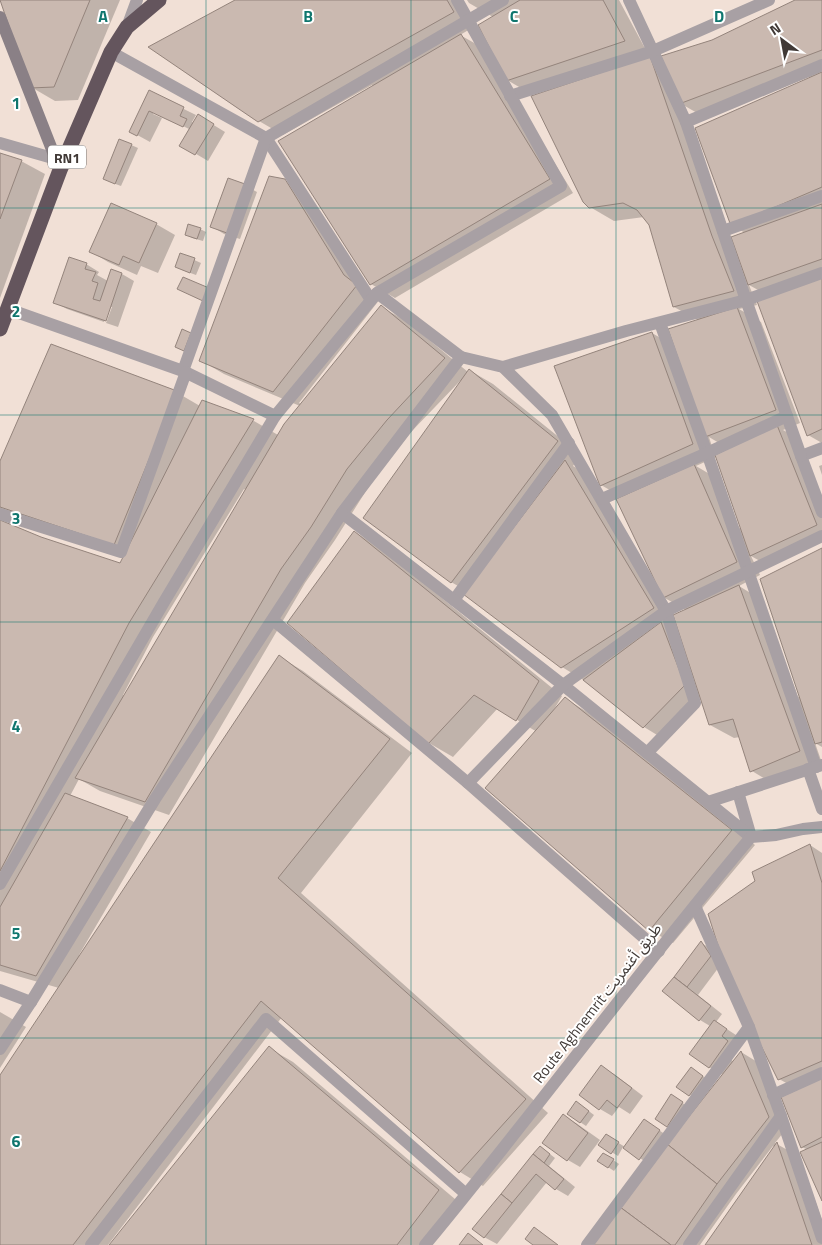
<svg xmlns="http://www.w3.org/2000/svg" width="822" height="1245" viewBox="0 0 822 1245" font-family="'Titillium Web','Noto Sans Arabic',sans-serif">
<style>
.shadow{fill:#0003;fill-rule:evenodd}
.building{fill:#cab9b0;stroke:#94847c}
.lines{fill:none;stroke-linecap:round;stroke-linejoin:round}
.lane{stroke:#a8a0a4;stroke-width:12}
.street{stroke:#a8a0a4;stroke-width:12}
.secondary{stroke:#8a8086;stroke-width:12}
.highway{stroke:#64555d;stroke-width:15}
.grid{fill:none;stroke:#0f766e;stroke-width:1;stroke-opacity:0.55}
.labels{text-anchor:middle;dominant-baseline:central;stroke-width:4;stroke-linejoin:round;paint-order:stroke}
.shield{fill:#fff;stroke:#797472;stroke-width:1}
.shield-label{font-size:14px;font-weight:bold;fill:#403936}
.street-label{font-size:15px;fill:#403936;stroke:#fff}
.grid-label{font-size:16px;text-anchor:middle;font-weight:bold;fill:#0f766e;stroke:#fff;stroke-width:4;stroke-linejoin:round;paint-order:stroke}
</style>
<rect width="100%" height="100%" fill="#f1e0d6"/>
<g class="shadow">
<path d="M1 0H120L78 100 55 101 31 87Z"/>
<path d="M237 0H462L477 25 460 35 485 49 573 193 395 298 371 284 373 87 372 85 283 135 259 121Z"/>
<path d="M467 0H619L648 54 531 94 507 80 493 17 469 3Z"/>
<path d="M798 0H822V443L808 435 771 297 749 285 757 305 739 309 761 322 800 423 783 430 796 437 822 504V541L769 566 751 556 760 575 739 586 762 600 798 697 800 696 822 550V747L815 743 822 763 775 785 752 771 740 737 734 738 710 725 701 697 662 738 644 727 585 681 562 667 467 591 451 582 461 382 460 381 410 433 371 483 335 540 305 583 169 815 100 791 79 779 70 796 127 818 151 832 79 955 81 956 280 657 303 671 412 753 301 893 548 1113 483 1186 460 1172 282 1017 108 1245H0V1078L59 988 0 971V522L40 538 120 565 126 554 0 510V464L176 392 200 406 202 402 254 421 278 435 300 406 224 374 200 360 285 181 309 195 368 290 380 299 299 403 301 404 381 307 405 320 468 372 469 370 493 384 581 455 573 466 589 475 673 616 686 610 663 597 622 497 601 485 652 333 676 347 698 320 674 307 650 225 644 217 614 221 590 207 533 97 667 67 712 41ZM809 77 810 79 732 225 745 233 731 238 685 106 704 117ZM709 437 729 449 715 456ZM716 457 741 527 739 528 718 479 696 466ZM244 489 246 490 125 696 123 695 153 637Z"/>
<path d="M149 92 196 115 192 122 194 123 199 116 225 132 208 161 181 145 189 129 153 111V114L162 118 150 142 130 131Z"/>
<path d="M120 140 138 148 121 186 110 182Z"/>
<path d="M0 155 21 161 45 174 0 298Z"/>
<path d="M244 185 257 192 240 239 224 234 211 226Z"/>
<path d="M156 224 175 235 158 273 141 266 137 275 108 262 90 251Z"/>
<path d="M200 229 206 232 203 241 192 238 186 234Z"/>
<path d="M181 254 201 263 196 275 182 270Z"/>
<path d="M86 264 99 272 97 275 108 281 112 271 122 274 134 281 118 327 106 323 112 307H109L104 322 67 309 54 302Z"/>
<path d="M822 465V475L819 466Z"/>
<path d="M355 532 378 546 562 696 552 713 566 699 589 713 755 845 673 943 649 930 537 732 498 708 453 757 429 743Z"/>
<path d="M810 845 822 853V1198L808 1150 802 1147 799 1090 779 1079Z"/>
<path d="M701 943 714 950 722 963 698 995 722 1014 716 1022 739 1037 732 1060 733 1062 741 1052 759 1063 787 1128 775 1143 800 1157 822 1220V1245H707L775 1147 773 1146 736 1194 700 1245H595L652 1166 623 1147 618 1156 600 1145 606 1135 625 1147 644 1120 672 1139 723 1075 709 1067 710 1026 700 1020 664 991Z"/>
<path d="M0 1012 26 1027 0 1068Z"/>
<path d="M269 1048 293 1062 462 1205 431 1245H111Z"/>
<path d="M602 1067 614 1074 643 1096 630 1114 619 1107 612 1116 600 1109 580 1095Z"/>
<path d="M697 1072 708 1080 695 1098 690 1095Z"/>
<path d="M677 1099 688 1107 673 1129 668 1126Z"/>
<path d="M582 1106 594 1115 586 1126 580 1122Z"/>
<path d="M563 1116 576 1123 600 1140 580 1167 568 1160 544 1142Z"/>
<path d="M546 1151 555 1158 549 1166 575 1187 568 1196 556 1189 547 1182 497 1244 484 1237Z"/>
<path d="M609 1157 619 1164 614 1171 599 1161Z"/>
</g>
<g class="building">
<path d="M0 0H90L54 87 30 88Z"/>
<path d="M235 0H447L454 12 258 122 148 47Z"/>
<path d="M520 0H603L625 41 506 81 478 25Z"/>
<path d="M795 0H822V50L679 104 661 56 712 40Z"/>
<path d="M461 34 550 179 370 285 278 141Z"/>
<path d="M650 56 712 236 734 291 673 307 649 225 637 210 623 203 589 208 583 202 531 96Z"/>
<path d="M822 72V187L731 226 695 128Z"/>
<path d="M149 90 184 107 180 116 187 119 183 127 149 111 137 136 129 132Z"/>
<path d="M198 114 214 124 195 155 179 146Z"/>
<path d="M119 139 132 144 115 184 103 179Z"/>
<path d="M0 153 22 160 0 219Z"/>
<path d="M269 176 285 179 344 275 357 285 273 392 199 361Z"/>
<path d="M228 178 245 184 227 233 210 227Z"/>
<path d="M111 203 157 223 139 263 123 256 119 265 89 252Z"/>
<path d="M822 204V259L748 285 731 237Z"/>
<path d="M188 224 201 228 197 239 185 235Z"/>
<path d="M180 253 195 258 190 273 175 267Z"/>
<path d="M69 257 87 263 85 269 96 272 92 281 98 283 93 299 100 301 111 269 122 273 106 321 53 303Z"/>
<path d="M183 277 209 288 203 301 177 289Z"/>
<path d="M822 278V429L807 436 757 301Z"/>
<path d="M381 305 445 358 387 420 347 469 311 527 281 569 145 802 75 778 284 424Z"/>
<path d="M737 307 776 410 705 437 668 329Z"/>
<path d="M182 329 191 333 184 351 175 347Z"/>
<path d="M652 332 693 444 600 486 554 366Z"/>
<path d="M51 344 177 391 114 545 0 507V461Z"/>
<path d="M469 369 558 441 451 583 363 518Z"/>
<path d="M202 400 254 419 129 623 0 871V520L41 537 120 563Z"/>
<path d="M777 425 817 525 750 556 715 455Z"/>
<path d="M565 460 654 608 561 668 463 594Z"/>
<path d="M694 464 737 562 663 598 616 499Z"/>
<path d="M354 531 539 681 516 721 474 695 428 744 287 623Z"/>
<path d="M822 548V742L815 744 760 579Z"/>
<path d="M739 585 800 751 750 772 733 719 709 725 673 615Z"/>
<path d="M661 622 685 685 643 728 583 680Z"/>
<path d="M279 655 390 739 278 878 526 1099 459 1173 261 1001 73 1245H0V1075Z"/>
<path d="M565 697 732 830 649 931 485 788Z"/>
<path d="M65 793 128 817 36 976 0 965V907Z"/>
<path d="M810 844 822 883V1061L778 1080 730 983 708 914 755 881 752 872Z"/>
<path d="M701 941 711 956 687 987 674 977Z"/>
<path d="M674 977 711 1006 699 1021 662 991Z"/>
<path d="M714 1020 727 1029 722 1036 728 1041 709 1068 689 1054Z"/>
<path d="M269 1046 439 1190 397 1245H109Z"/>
<path d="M741 1051 769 1117 717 1184 667 1144Z"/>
<path d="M601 1065 632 1088 617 1108 607 1100 599 1110 579 1095Z"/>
<path d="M691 1067 703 1076 689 1096 676 1087Z"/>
<path d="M822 1078V1137L801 1148 781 1097Z"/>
<path d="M671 1094 683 1102 667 1127 655 1119Z"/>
<path d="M576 1101 589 1111 580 1123 567 1114Z"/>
<path d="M563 1114 588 1133 567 1161 542 1143Z"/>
<path d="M644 1119 660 1130 639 1160 623 1148Z"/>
<path d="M606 1134 619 1142 611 1154 598 1145Z"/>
<path d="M777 1142 812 1245H705Z"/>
<path d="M822 1142V1201L800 1152Z"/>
<path d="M667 1144 717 1184 675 1245H671L620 1207Z"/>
<path d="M540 1146 550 1154 544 1163 533 1154Z"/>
<path d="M603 1153 614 1159 608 1168 597 1161Z"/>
<path d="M533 1154 564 1179 555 1190 536 1174 512 1203 501 1194Z"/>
<path d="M501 1194 512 1203 484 1238 472 1229Z"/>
<path d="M620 1207 671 1245H593Z"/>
<path d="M534 1227 558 1245H533L525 1239Z"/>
<path d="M468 1233 483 1245H459Z"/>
</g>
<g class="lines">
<path class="lane" d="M773 1095 822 1073"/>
<g class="street">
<path d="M629 0 686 122"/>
<path d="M127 27 137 0"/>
<path d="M111 52 266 138 371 300"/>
<path d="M510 96 653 51 769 0"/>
<path d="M0 143 56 159"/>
<path d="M723 231 822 196"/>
<path d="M377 293 561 186 457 0"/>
<path d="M8 309 183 371"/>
<path d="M660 323 707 453 816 767"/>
<path d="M461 357 503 367 552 415 666 611 695 703 647 753"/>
<path d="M503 367 626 331 746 300 822 273"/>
<path d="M275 416 183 371 266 138 503 0"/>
<path d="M822 448 801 456 822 512"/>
<path d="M801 456 746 300 686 122 822 65"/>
<path d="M602 499 707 453 787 416"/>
<path d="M0 514 121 552 186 372"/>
<path d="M454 600 569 443"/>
<path d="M273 620 468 783"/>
<path d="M808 769 822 809"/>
<path d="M738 792 751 837"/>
<path d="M708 802 822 765"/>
<path d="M0 884 164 602 275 416 377 293 461 357 342 513 563 685 751 837"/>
<path d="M695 906 749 1027 781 1116 822 1238"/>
<path d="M659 951 468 783 563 685 666 611 822 536"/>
<path d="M0 990 31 1002"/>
<path d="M0 1049 31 1002 155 799 342 513"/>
<path d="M91 1245 266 1019 466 1194"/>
<path d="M425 1245C536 1111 639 970 751 837L776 835 803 829 822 827"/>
<path d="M587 1245 749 1027"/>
<path d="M689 1245 781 1116"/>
</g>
<path class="secondary" d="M0 17 60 170"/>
<path class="highway" d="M0 329 60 170 111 52 127 27 159 0"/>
</g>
<path class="grid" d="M206 0V1245M411 0V1245M616 0V1245M0 208H822M0 415H822M0 622H822M0 830H822M0 1038H822"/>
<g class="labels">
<rect class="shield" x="48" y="145.5" width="38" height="23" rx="4"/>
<g class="shield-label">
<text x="67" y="157">RN1</text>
</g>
<g class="street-label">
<text transform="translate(597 1003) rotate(-52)">Route Aghnemrit طريق أغنمريت</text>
</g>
</g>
<g class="grid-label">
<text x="103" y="22">A</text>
<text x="308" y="22">B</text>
<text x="514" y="22">C</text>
<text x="719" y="22">D</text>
<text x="16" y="109">1</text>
<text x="16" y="317">2</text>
<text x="16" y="524">3</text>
<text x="16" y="732">4</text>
<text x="16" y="939">5</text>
<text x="16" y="1147">6</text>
</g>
<g transform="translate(782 40) rotate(328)" stroke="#ffffff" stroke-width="4" paint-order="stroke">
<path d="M0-4L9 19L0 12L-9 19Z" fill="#403936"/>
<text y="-8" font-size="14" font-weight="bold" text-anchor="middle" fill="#403936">N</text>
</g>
</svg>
